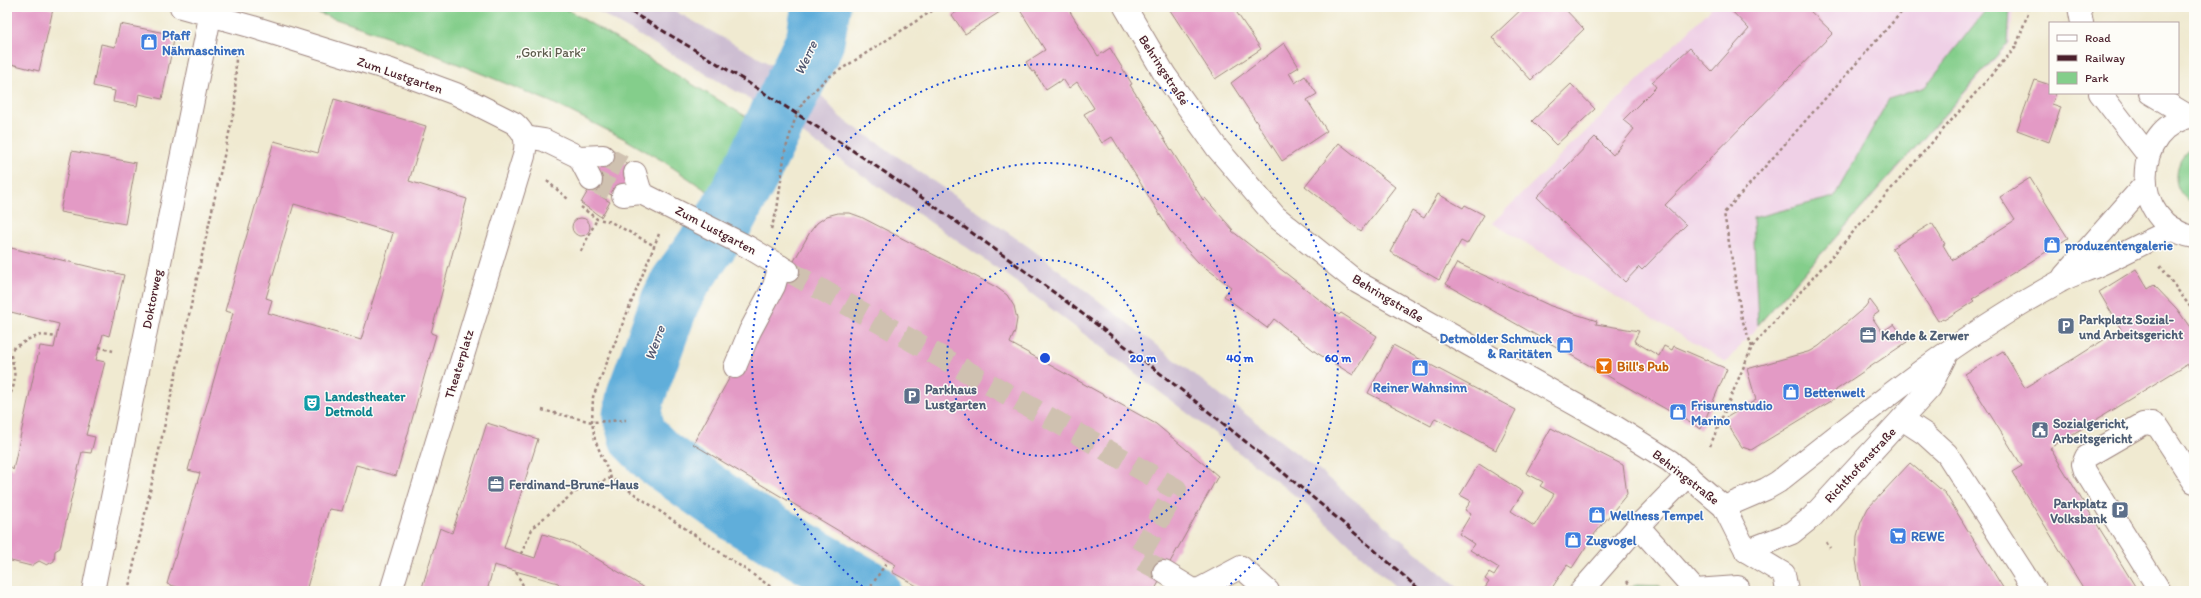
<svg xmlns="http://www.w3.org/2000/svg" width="2201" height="598" viewBox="0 0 2201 598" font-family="Itim,sans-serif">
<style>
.built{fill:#efd0e6}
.industrial{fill:#cdbed2}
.green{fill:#84ce8b;stroke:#67765b}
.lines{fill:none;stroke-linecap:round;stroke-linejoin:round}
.river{stroke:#61aeda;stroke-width:59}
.building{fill:#e39ac5;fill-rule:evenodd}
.minor-tunnel{stroke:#cfc1b0;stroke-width:22;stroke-dasharray:22 11;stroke-linecap:butt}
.minor-casing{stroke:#9d847e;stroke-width:24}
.path{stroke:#9d847e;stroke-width:2.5;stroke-dasharray:3 3;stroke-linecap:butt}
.minor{stroke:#fff;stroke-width:22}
.rail{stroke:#4a1f2b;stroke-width:3;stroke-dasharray:6 3;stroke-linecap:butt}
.ring{fill:none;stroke:#1d4ed8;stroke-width:2;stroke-dasharray:2 4}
.labels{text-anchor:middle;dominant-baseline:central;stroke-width:3;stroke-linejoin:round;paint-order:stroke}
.shop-label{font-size:13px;font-weight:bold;fill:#366cbe;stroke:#fdfcf7;text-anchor:start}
.park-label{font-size:13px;fill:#5e5c4d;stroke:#fdfcf7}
.street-label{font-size:13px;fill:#4a1f2b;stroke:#fdfcf7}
.service-label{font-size:13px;font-weight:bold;fill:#4e5e75;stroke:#fdfcf7;text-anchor:start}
.food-label{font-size:13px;font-weight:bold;fill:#c56008;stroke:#fdfcf7;text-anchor:start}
.culture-label{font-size:13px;font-weight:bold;fill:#0d838f;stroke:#fdfcf7;text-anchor:start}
.water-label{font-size:14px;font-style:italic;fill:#535871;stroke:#fdfcf7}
.centre{fill:#1d4ed8;stroke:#fdfcf7;stroke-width:2}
.ring-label{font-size:12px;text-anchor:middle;font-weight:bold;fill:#1d4ed8;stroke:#fdfcf7;stroke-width:3;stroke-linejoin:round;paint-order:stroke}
</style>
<rect width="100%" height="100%" fill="#fdfcf7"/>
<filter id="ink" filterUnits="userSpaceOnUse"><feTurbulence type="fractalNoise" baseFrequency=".025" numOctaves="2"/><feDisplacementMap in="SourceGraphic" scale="8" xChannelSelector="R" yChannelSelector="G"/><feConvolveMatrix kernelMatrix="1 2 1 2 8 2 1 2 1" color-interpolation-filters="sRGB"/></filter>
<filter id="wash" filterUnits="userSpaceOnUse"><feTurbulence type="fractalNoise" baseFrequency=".012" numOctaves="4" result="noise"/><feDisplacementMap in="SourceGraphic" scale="16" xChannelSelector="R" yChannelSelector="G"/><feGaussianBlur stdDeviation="0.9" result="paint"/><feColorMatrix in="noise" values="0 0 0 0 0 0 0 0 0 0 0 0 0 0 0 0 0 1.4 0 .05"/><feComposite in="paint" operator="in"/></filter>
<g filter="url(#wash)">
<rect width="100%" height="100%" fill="#f0ead1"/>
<path class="built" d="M1709 7H2013L2010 43 1726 362 1492 223 1711 9Z"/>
<path class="industrial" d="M590 7H668L784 72 823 97 840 117 1029 247 1322 473 1462 591H1400L1302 501 1011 278 765 108Z"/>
<g class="green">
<path d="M300 7H563L747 117 710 193 663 161 623 138 551 102 404 42Z"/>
<path d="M1988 7H2010L2008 43 1758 325 1753 218 1834 197 1889 99 1925 87Z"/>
<path d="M2194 146V203C2168 193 2172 158 2194 146Z"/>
<path d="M1635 585 1660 586 1664 591H1627Z"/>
</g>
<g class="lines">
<path class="river" d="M821 7 815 41 751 172 726 218 679 284 670 302 636 395 632 415 638 437 659 458 741 516 871 591"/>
</g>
<g id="blocks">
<g class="building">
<path d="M7 7H44L53 9 39 71 7 63Z"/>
<path d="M964 7H1001L1003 10 965 34 952 15Z"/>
<path d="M1018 7H1067L1098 56 1110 48 1132 84 1130 85 1203 200 1205 198 1233 230 1232 231 1339 315 1341 313 1377 336 1353 375 1317 353 1274 319 1267 328 1224 296 1231 287 1198 262 1170 231 1112 137 1102 143 1084 114 1094 108 1077 82 1069 88 1063 79 1046 90 1034 71 1032 72 1026 62 1045 50Z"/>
<path d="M1168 7H1233L1261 49 1215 79Z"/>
<path d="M1524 7H1563L1584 29 1531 80 1492 37Z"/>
<path d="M1730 7H1806L1833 33 1665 205 1686 225 1642 270 1639 267 1625 282 1537 197 1595 137 1613 155 1634 129 1623 120 1656 87 1652 82 1690 48 1712 71 1749 29 1729 8Z"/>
<path d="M120 24 175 35 162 99 139 94 137 106 113 102 115 91 93 86 101 44 115 47Z"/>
<path d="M1284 43 1299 67 1289 73 1295 83 1305 76 1317 94 1307 100 1327 131 1282 161 1231 83Z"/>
<path d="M2035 80 2050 85V93H2056L2052 104 2061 107 2049 142 2017 130Z"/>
<path d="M1571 84 1595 109 1556 145 1532 121Z"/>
<path d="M334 99 426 126 409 181 467 199 431 333 436 335 396 476 356 465 342 511 329 509 306 591H191L167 584 200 473 188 470 233 313 225 311 274 141 318 153ZM294 204 393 233 361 340 268 313 272 300 266 298Z"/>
<path d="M1339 143 1395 187 1361 231 1305 186Z"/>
<path d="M72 151 136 163 125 224 60 212Z"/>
<path d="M605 153 637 169 621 200 589 183Z"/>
<path d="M2030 178 2068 238 1972 299 1974 301 1944 320 1943 318 1938 321 1892 248 1932 223 1945 244 1943 245 1952 260 2015 220 2000 197Z"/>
<path d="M589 189 610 202 601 217 581 203Z"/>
<path d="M1438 194 1463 208 1465 205 1484 215 1467 244 1461 241 1439 280 1390 252 1412 211 1424 218Z"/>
<path d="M838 213H850L861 217 996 287 1007 295 1014 306 1017 319 1015 331 1010 343 1156 424 1218 476 1154 591H926L892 572 896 565 693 444 810 232 817 223 827 216Z"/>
<circle cx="581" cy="227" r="9"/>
<path d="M7 247 124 275 109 336 103 334 96 360 105 362 86 435 95 437 91 453 82 452 60 548 55 551 54 561 47 565 39 561 31 566 7 560V468L10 466 13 470 40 346 54 348 59 324 7 311Z"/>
<path d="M1457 263 1551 306 1597 321 1596 324 1639 331 1634 341 1659 356 1664 346 1672 350 1674 346 1727 369 1701 429 1446 284Z"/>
<path d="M2136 269 2148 289 2154 285 2177 309 2194 333V376L2187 364 2050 448 2138 591H2085L2012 472 2022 466 1965 374 2003 351 2025 388 2075 358 2121 329 2099 292Z"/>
<path d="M1870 300 1879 312 1872 317 1882 332 1894 324 1907 342 1836 390 1833 400 1751 450 1742 447 1724 419 1756 400 1747 369 1811 351 1819 346 1865 307Z"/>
<path d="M1393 345 1516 410 1496 450 1435 418 1431 426 1368 393Z"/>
<path d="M487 423 538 439 504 548 535 558 543 534 571 543 650 591H566L558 583 494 565 487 591H421L440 528 452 533Z"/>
<path d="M1551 428 1623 465 1627 494 1593 536 1572 568 1567 565 1550 591H1483L1489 582 1485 579 1489 573 1494 576 1499 568 1470 550 1474 544 1459 534 1471 514 1465 510 1471 501 1460 495 1479 464 1523 492 1511 511 1534 526 1554 494 1540 486 1543 482 1526 473Z"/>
<path d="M1910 463 1945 493 2005 591H1861L1856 560 1857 536 1861 522 1868 508Z"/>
</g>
</g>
</g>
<g filter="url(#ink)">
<use href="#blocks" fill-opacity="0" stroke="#9d847e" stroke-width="1"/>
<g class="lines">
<g class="minor-tunnel">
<path d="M603 156 635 173"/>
<path d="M591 180 623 195"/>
<path d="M788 271 1176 489 1138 558 1164 572"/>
</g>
<g class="minor-casing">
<g id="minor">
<path d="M181 7 253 27 391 70 456 94 514 123C526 133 527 141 524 156L391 591"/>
<path d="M1125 7 1165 75 1217 148 1275 216 1357 282 1614 426 1670 461 1724 507 1746 551"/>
<path d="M2079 7 2082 23"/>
<path d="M2100 93 2148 155"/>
<path d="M2150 93 2190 117"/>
<path d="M2194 116C2131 125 2128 225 2194 237"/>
<path d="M525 137 544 140 579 157 591 180"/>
<path d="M579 157 603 156"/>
<path d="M635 173 641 193"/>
<path d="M623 195 641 193 748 247 788 271"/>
<path d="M2064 276 2145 184"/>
<path d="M735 367 750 331 774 286 780 266"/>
<path d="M1902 419 1925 434 1947 454 2035 591"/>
<path d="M1724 507 1766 489 1778 482C1869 410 1958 337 2059 282 2072 274 2087 271 2101 264 2125 253 2149 240 2174 229"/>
<path d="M1638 526 1695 590 1738 587"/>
<path d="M1746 551 1792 533 1812 517 1930 388 1947 353"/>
<path d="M1746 551 1784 574 1787 591"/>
<path d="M1164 572 1195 591"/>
<path d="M93 591 212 7"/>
<path d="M1196 591 1241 567 1268 591"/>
<path d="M1581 591 1638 526 1688 475"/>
<path d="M2160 591 2085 471 2083 464 2086 457 2143 424 2152 423 2159 428 2194 482"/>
</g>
</g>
<g class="path">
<path d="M547 181 568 199"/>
<path d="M581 207 597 219 609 221 653 245"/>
<path d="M771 229 777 210 785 151 795 119 803 102 826 79 938 7"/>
<path d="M659 234 593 397 592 422 595 440 611 478 777 591"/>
<path d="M581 251 597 219"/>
<path d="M2160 266 2194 312"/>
<path d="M99 347 113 351"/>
<path d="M1752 347 1742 319 1724 213 1906 7"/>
<path d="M7 352 29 339 42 335 57 337"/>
<path d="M7 398C19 384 14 368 10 352"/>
<path d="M542 410 592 422 626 420"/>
<path d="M1710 446 1752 347 2016 47 2030 7"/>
<path d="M1826 542 1830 548"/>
<path d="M521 554 533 527 575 492 611 478"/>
<path d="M516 572 526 591"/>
<path d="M1627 581 1634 591"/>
<path d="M128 591 235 106 236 53"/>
<path d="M868 591 888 560"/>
</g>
<use href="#minor" class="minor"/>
<path class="rail" d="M623 7C673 37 723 66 772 98 1001 244 1218 411 1421 591"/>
</g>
</g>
<g class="ring">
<circle cx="1045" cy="358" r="98"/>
<circle cx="1045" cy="358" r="195"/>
<path d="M867 590A293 293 0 1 1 1223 590"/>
</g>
<defs>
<g id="shop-square" transform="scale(0.9)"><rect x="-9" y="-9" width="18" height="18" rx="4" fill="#3f7fe0" stroke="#fdfcf7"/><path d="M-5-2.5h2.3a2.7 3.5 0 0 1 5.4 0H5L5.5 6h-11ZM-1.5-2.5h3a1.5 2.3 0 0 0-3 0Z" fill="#fff"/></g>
<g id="parking-square" transform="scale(0.9)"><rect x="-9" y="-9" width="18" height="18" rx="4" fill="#5c6f8a" stroke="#fdfcf7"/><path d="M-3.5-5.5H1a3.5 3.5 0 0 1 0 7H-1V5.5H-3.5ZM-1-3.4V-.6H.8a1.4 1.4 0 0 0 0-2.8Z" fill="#fff"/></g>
<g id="office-square" transform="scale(0.9)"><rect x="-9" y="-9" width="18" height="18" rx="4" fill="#5c6f8a" stroke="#fdfcf7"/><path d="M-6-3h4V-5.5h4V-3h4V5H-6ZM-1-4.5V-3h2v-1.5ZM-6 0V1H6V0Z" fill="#fff"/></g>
<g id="bar-square" transform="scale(0.9)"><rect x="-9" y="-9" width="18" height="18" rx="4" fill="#e8710a" stroke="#fdfcf7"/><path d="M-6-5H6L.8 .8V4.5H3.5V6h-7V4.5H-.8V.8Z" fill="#fff"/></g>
<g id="theatre-square" transform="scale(0.9)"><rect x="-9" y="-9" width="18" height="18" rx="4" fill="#0f9aa8" stroke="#fdfcf7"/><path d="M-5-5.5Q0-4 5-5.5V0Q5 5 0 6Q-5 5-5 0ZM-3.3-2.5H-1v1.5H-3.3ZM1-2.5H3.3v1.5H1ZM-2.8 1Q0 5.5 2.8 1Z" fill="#fff"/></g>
<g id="civic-square" transform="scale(0.9)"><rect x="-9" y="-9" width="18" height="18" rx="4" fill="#5c6f8a" stroke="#fdfcf7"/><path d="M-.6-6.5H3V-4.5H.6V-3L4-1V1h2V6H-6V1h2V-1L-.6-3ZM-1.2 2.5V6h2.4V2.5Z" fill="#fff"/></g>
<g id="supermarket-square" transform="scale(0.9)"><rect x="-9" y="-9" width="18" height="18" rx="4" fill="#3f7fe0" stroke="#fdfcf7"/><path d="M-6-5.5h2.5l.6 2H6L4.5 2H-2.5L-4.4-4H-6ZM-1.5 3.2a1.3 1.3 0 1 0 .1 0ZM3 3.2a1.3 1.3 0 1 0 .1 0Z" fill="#fff"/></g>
</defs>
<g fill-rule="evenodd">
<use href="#shop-square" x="149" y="42"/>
<use href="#shop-square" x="2052" y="245"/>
<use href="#parking-square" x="2066" y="326"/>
<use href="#office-square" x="1868" y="335"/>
<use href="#shop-square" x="1565" y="345"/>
<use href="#bar-square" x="1604" y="366"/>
<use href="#shop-square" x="1420" y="368"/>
<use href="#shop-square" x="1791" y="392"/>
<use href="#parking-square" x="912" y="396"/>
<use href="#theatre-square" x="312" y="403"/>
<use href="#shop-square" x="1678" y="412"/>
<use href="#civic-square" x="2040" y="430"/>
<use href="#office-square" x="496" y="484"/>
<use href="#parking-square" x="2120" y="510"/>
<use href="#shop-square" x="1597" y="515"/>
<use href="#supermarket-square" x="1898" y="536"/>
<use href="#shop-square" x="1573" y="540"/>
</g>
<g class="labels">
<g class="shop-label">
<text x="162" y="35">Pfaff<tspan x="162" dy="15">Nähmaschinen</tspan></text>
<text x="2065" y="245">produzentengalerie</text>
<text x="1552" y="338" text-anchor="end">Detmolder Schmuck<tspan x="1552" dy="15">&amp; Raritäten</tspan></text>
<text x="1420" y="387" text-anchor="middle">Reiner Wahnsinn</text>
<text x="1804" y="392">Bettenwelt</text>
<text x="1691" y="405">Frisurenstudio<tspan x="1691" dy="15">Marino</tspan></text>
<text x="1610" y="515">Wellness Tempel</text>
<text x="1911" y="536">REWE</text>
<text x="1586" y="540">Zugvogel</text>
</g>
<g class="park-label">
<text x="551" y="52">„Gorki Park“</text>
</g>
<g class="street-label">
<text transform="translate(1164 70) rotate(57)">Behringstraße</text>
<text transform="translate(400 75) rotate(19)">Zum Lustgarten</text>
<text transform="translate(716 230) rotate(28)">Zum Lustgarten</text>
<text transform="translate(1388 298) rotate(31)">Behringstraße</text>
<text transform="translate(152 299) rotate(-79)">Doktorweg</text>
<text transform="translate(459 364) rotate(-73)">Theaterplatz</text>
<text transform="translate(1860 465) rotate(-47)">Richthofenstraße</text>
<text transform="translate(1686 477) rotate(38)">Behringstraße</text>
</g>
<g class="service-label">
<text x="2079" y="319">Parkplatz Sozial-<tspan x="2079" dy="15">und Arbeitsgericht</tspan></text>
<text x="1881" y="335">Kehde &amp; Zerwer</text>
<text x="925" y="389">Parkhaus<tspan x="925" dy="15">Lustgarten</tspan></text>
<text x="2053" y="423">Sozialgericht,<tspan x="2053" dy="15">Arbeitsgericht</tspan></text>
<text x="509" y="484">Ferdinand-Brune-Haus</text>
<text x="2107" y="503" text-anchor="end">Parkplatz<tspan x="2107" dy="15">Volksbank</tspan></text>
</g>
<g class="food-label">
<text x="1617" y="366">Bill's Pub</text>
</g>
<g class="culture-label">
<text x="325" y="396">Landestheater<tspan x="325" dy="15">Detmold</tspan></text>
</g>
<g class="water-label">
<text transform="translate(806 58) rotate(-65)">Werre</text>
<text transform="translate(655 343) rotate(-70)">Werre</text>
</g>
</g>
<circle cx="1045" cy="358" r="6" class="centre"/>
<g class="ring-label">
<text x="1143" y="362">20 m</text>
<text x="1240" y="362">40 m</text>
<text x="1338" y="362">60 m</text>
</g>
<rect width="2201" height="598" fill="none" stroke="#fdfcf7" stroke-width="24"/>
<rect x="2049" y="22" width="130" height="72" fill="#fdfcf7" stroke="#b5a4a5"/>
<rect x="2057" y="35" width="20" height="6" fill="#ffffff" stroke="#b5a4a5"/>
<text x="2085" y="42" font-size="12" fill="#4a1f2b">Road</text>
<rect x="2057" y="55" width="20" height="6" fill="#4a1f2b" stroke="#b5a4a5"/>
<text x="2085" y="62" font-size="12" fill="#4a1f2b">Railway</text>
<rect x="2057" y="72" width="20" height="12" fill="#84ce8b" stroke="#b5a4a5"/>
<text x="2085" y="82" font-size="12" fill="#4a1f2b">Park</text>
</svg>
